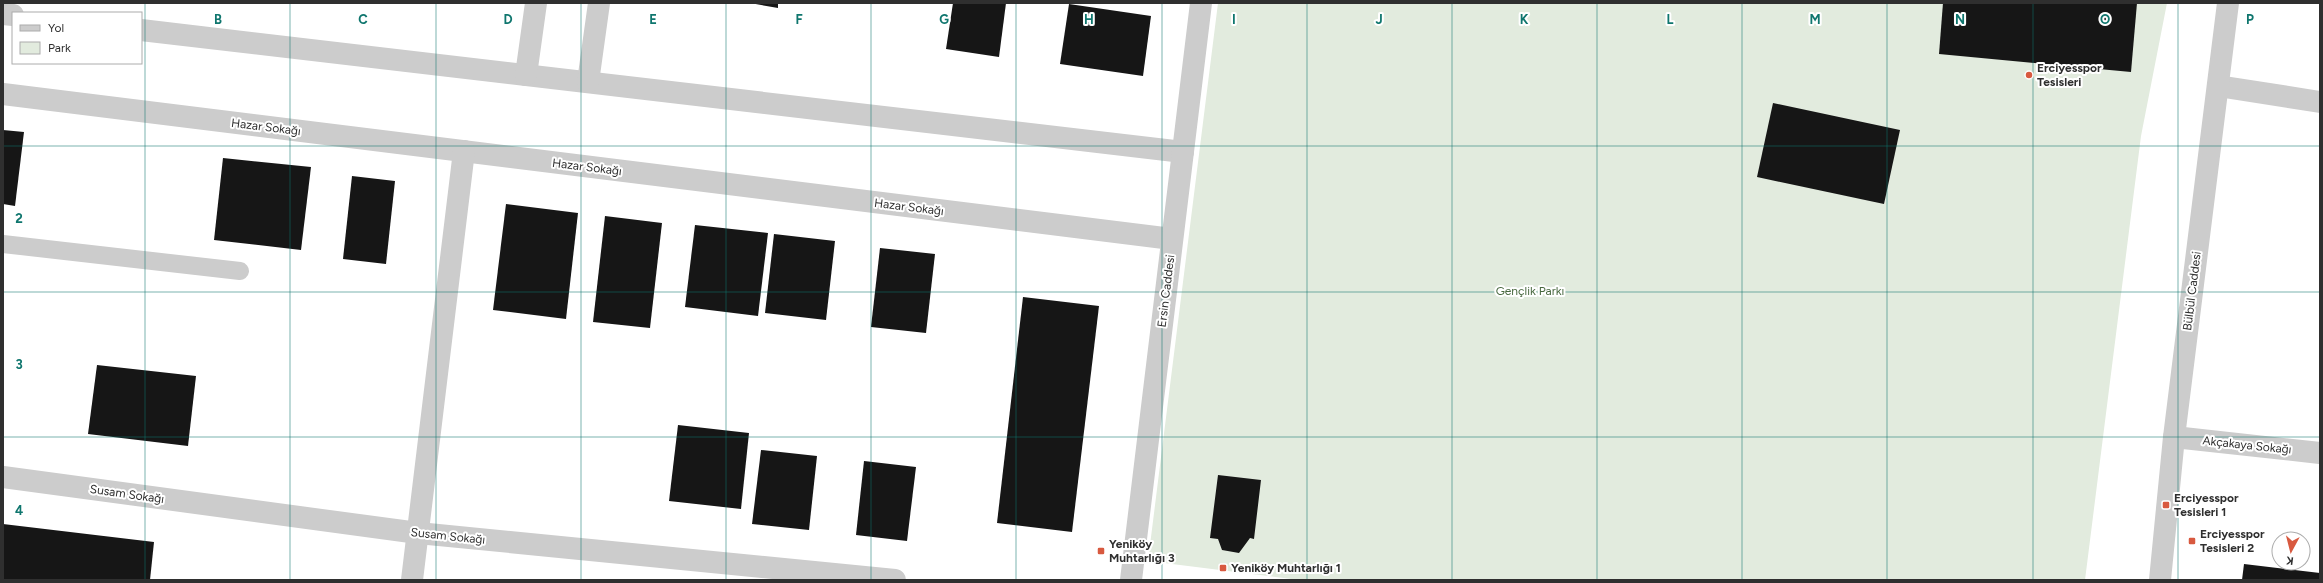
<svg xmlns="http://www.w3.org/2000/svg" width="2323" height="583" viewBox="0 0 2323 583" font-family="Figtree,sans-serif">
<style>
.green{fill:#e2ebde}
.building{fill:#161616}
.lines{fill:none;stroke-linecap:round;stroke-linejoin:round}
.service{stroke:#ccc;stroke-width:18}
.minor{stroke:#ccc;stroke-width:22}
.grid{fill:none;stroke:#0f766e;stroke-width:1;stroke-opacity:0.55}
.poi-dot{fill:#d8593f;stroke:#fff;stroke-width:1.5}
.labels{text-anchor:middle;dominant-baseline:central;stroke-width:4;stroke-linejoin:round;paint-order:stroke}
.poi-label{font-size:12px;font-weight:bold;fill:#2f2f2f;stroke:#fff;text-anchor:start}
.street-label{font-size:12px;fill:#2f2f2f;stroke:#fff}
.park-label{font-size:12px;fill:#48683f;stroke:#fff}
.grid-label{font-size:13px;text-anchor:middle;font-weight:bold;fill:#0f766e;stroke:#fff;stroke-width:4;stroke-linejoin:round;paint-order:stroke}
</style>
<rect width="100%" height="100%" fill="#fff"/>
<path class="green" d="M1218 3H2167L2141 136 2085 580H1299L1148 561Z"/>
<g class="building">
<path d="M750 3H778V8Z"/>
<path d="M953 3H1006L999 57 946 49Z"/>
<path d="M1943 3H2137L2131 72 1939 54Z"/>
<path d="M1069 4 1151 16 1143 76 1060 64Z"/>
<path d="M1773 103 1900 130 1884 204 1757 177Z"/>
<path d="M3 130 24 132 15 206 3 204Z"/>
<path d="M223 158 311 167 301 250 214 240Z"/>
<path d="M352 176 395 181 386 264 343 259Z"/>
<path d="M506 204 578 213 566 319 493 310Z"/>
<path d="M605 216 662 223 650 328 593 322Z"/>
<path d="M695 225 768 233 758 316 685 307Z"/>
<path d="M774 234 835 241 826 320 765 313Z"/>
<path d="M880 248 935 254 926 333 871 327Z"/>
<path d="M1023 297 1099 306 1072 532 997 523Z"/>
<path d="M97 365 196 376 188 446 88 434Z"/>
<path d="M678 425 749 433 741 509 669 501Z"/>
<path d="M761 450 817 456 809 530 752 524Z"/>
<path d="M864 461 916 467 907 541 856 535Z"/>
<path d="M1218 475 1261 480 1254 539 1250 538 1239 553 1222 550 1218 539 1210 538Z"/>
<path d="M3 524 154 542 150 580H3Z"/>
<path d="M2244 564 2320 573V580H2242Z"/>
</g>
<g class="lines">
<path class="service" d="M3 244 240 271"/>
<g class="minor">
<path d="M3 14 13 15"/>
<path d="M141 30 1183 152"/>
<path d="M526 75 536 3"/>
<path d="M588 82 599 3"/>
<path d="M2218 86 2320 102"/>
<path d="M3 94 1172 239"/>
<path d="M2174 437 2320 453"/>
<path d="M3 477 418 533 895 580"/>
<path d="M412 580 464 151"/>
<path d="M1131 580 1201 3"/>
<path d="M2160 580 2174 437 2228 3"/>
</g>
</g>
<path class="grid" d="M145 3V580M290 3V580M436 3V580M581 3V580M726 3V580M871 3V580M1016 3V580M1162 3V580M1307 3V580M1452 3V580M1597 3V580M1742 3V580M1887 3V580M2033 3V580M2178 3V580M3 146H2320M3 292H2320M3 437H2320"/>
<g class="poi-dot">
<circle cx="2029" cy="75" r="4"/>
<rect x="2162" y="501" width="8" height="8" rx="2"/>
<rect x="2188" y="537" width="8" height="8" rx="2"/>
<rect x="1097" y="547" width="8" height="8" rx="2"/>
<rect x="1219" y="564" width="8" height="8" rx="2"/>
</g>
<g class="labels">
<g class="poi-label">
<text x="2037" y="68">Erciyesspor<tspan x="2037" dy="14">Tesisleri</tspan></text>
<text x="2174" y="498">Erciyesspor<tspan x="2174" dy="14">Tesisleri 1</tspan></text>
<text x="2200" y="534">Erciyesspor<tspan x="2200" dy="14">Tesisleri 2</tspan></text>
<text x="1109" y="544">Yeniköy<tspan x="1109" dy="14">Muhtarlığı 3</tspan></text>
<text x="1231" y="568">Yeniköy Muhtarlığı 1</text>
</g>
<g class="street-label">
<text transform="translate(266 127) rotate(7)">Hazar Sokağı</text>
<text transform="translate(587 167) rotate(7)">Hazar Sokağı</text>
<text transform="translate(909 207) rotate(7)">Hazar Sokağı</text>
<text transform="translate(1166 291) rotate(-83)">Ersin Caddesi</text>
<text transform="translate(2192 291) rotate(-83)">Bülbül Caddesi</text>
<text transform="translate(2247 445) rotate(6)">Akçakaya Sokağı</text>
<text transform="translate(127 494) rotate(8)">Susam Sokağı</text>
<text transform="translate(448 536) rotate(6)">Susam Sokağı</text>
</g>
<g class="park-label">
<text x="1530" y="291">Gençlik Parkı</text>
</g>
</g>
<g class="grid-label">
<text x="218" y="24">B</text>
<text x="363" y="24">C</text>
<text x="508" y="24">D</text>
<text x="653" y="24">E</text>
<text x="799" y="24">F</text>
<text x="944" y="24">G</text>
<text x="1089" y="24">H</text>
<text x="1234" y="24">I</text>
<text x="1379" y="24">J</text>
<text x="1524" y="24">K</text>
<text x="1670" y="24">L</text>
<text x="1815" y="24">M</text>
<text x="1960" y="24">N</text>
<text x="2105" y="24">O</text>
<text x="2250" y="24">P</text>
<text x="19" y="223">2</text>
<text x="19" y="369">3</text>
<text x="19" y="515">4</text>
</g>
<rect width="2323" height="583" fill="none" stroke="#2f2f2f" stroke-width="8"/>
<rect x="12" y="12" width="130" height="52" fill="#ffffff" stroke="#acacac"/>
<rect x="20" y="25" width="20" height="6" fill="#cccccc" stroke="#acacac"/>
<text x="48" y="32" font-size="12" fill="#2f2f2f">Yol</text>
<rect x="20" y="42" width="20" height="12" fill="#e2ebde" stroke="#acacac"/>
<text x="48" y="52" font-size="12" fill="#2f2f2f">Park</text>
<g transform="translate(2291 551) rotate(187)"><circle r="19" fill="#ffffff" stroke="#acacac"/>
<path d="M0-3L7 15L0 10L-7 15Z" fill="#d8593f"/>
<text y="-6" font-size="11" font-weight="bold" text-anchor="middle" fill="#2f2f2f">K</text>
</g>
</svg>
